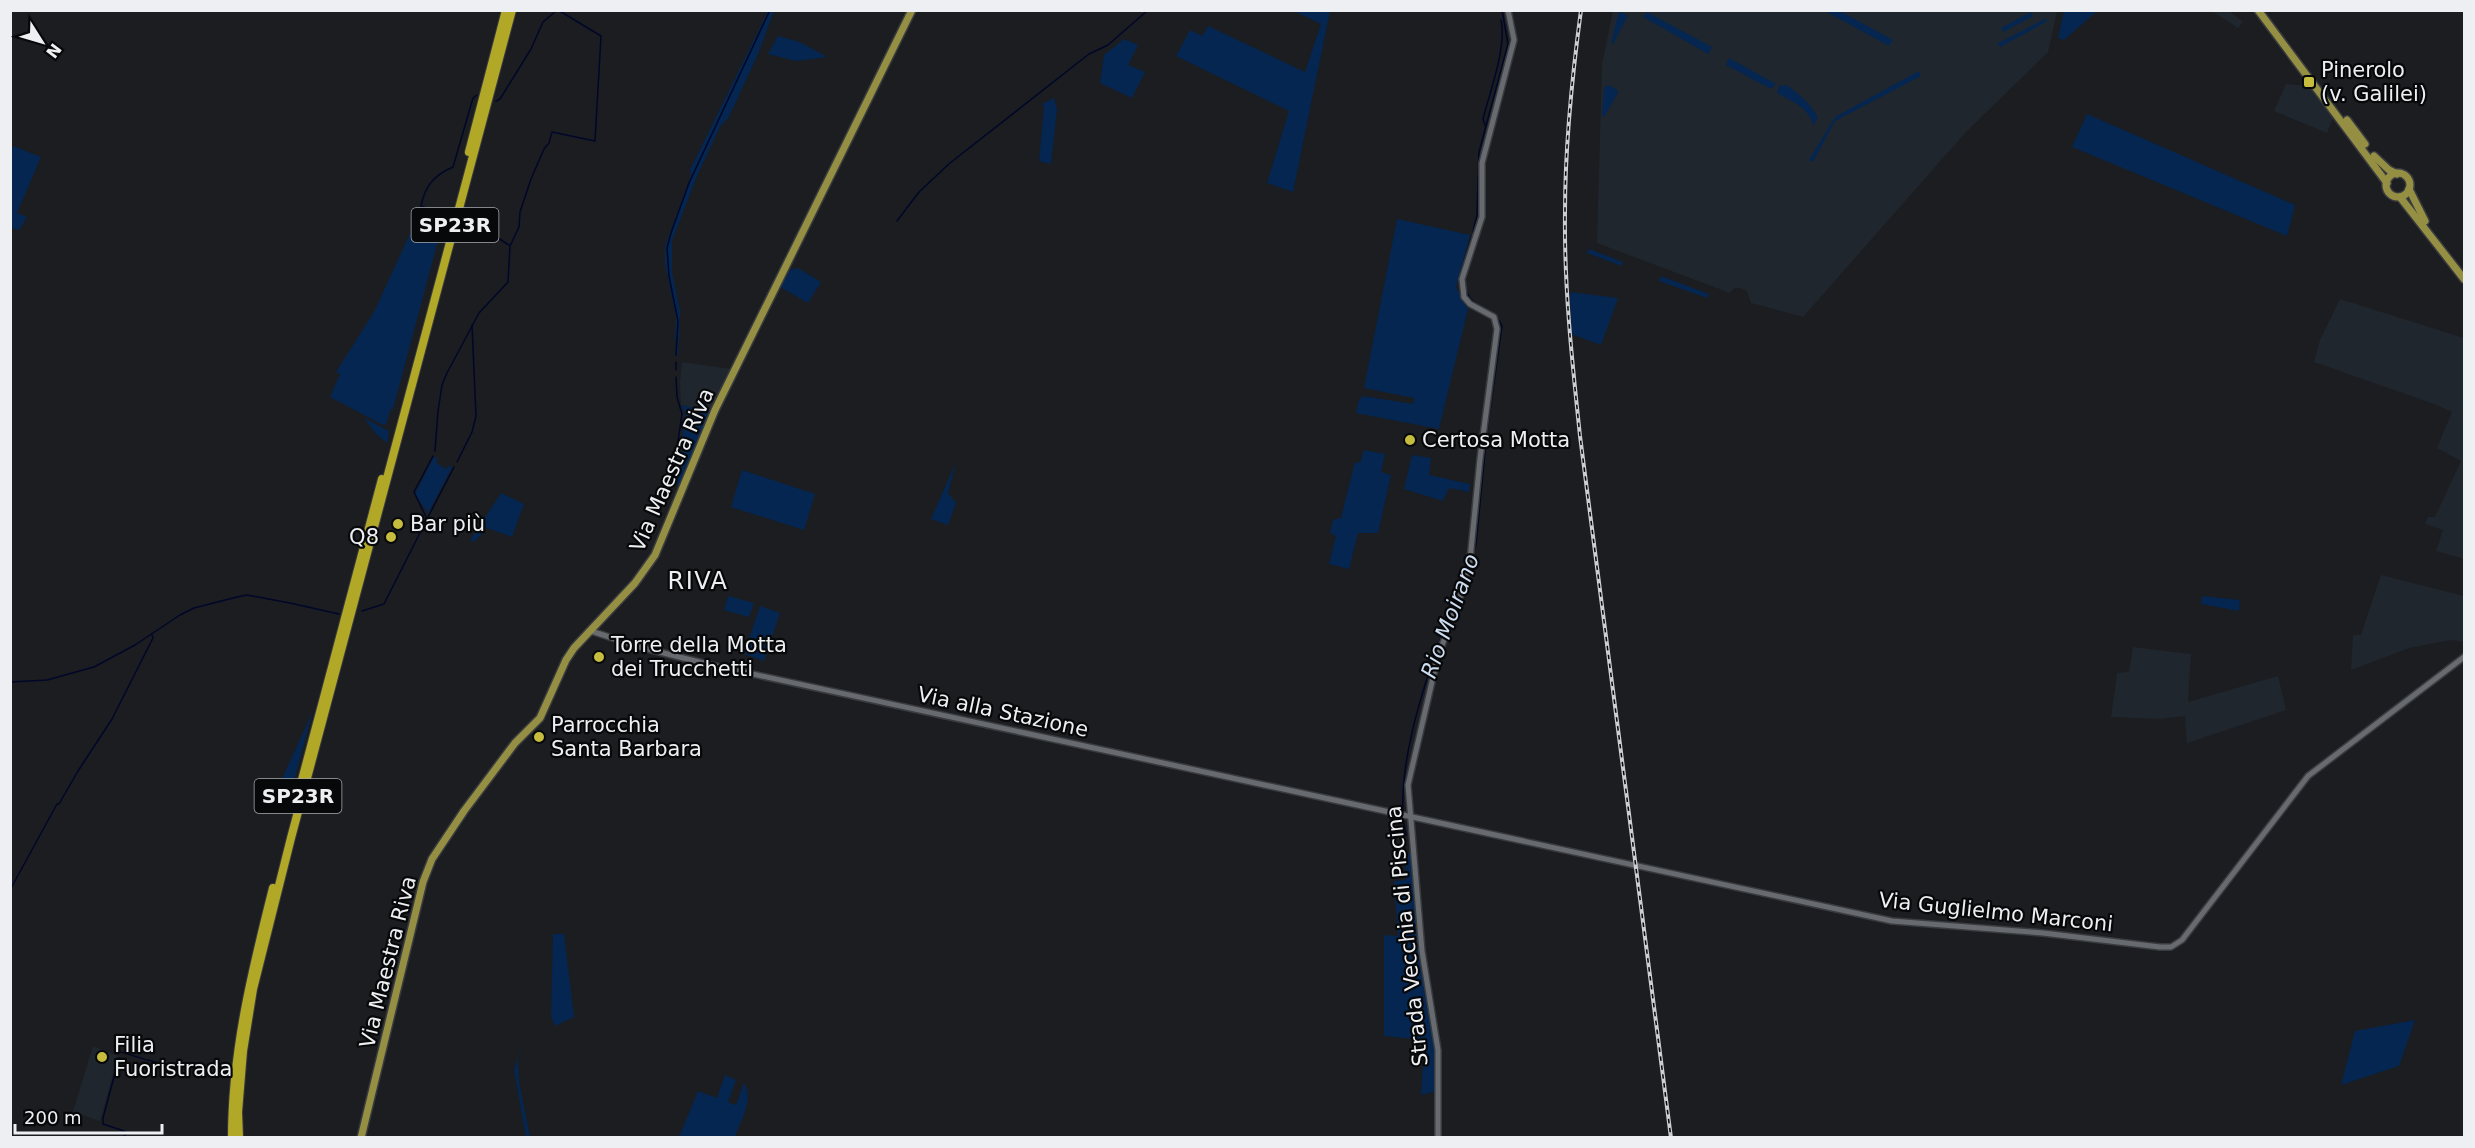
<svg xmlns="http://www.w3.org/2000/svg" width="2475" height="1148" viewBox="0 0 2475 1148" font-family="'DejaVu Sans',sans-serif">
<style>
.built{fill:#20262e}
.green{fill:#042650}
.lines{fill:none;stroke-linecap:round;stroke-linejoin:round}
.stream{stroke:#000728;stroke-width:1.5}
.minor-casing{stroke:#393b3e;stroke-width:8}
.major-casing{stroke:#393b3e;stroke-width:10}
.highway-casing{stroke:#393b3e;stroke-width:10}
.minor{stroke:#676a6e;stroke-width:5}
.major{stroke:#948f43;stroke-width:7}
.highway{stroke:#b2a827;stroke-width:8}
.rail-casing{stroke:#ccced1;stroke-width:4}
.rail{stroke:#070809;stroke-width:1.5;stroke-dasharray:4.5;stroke-linecap:butt}
.poi-dot{fill:#c6bc3d;stroke:#070809;stroke-width:2}
.labels{text-anchor:middle;dominant-baseline:central;stroke-width:4.5;stroke-linejoin:round;paint-order:stroke}
.shield{fill:#070809;stroke:#a8aaac;stroke-width:1.5}
.shield-label{font-size:20px;font-weight:bold;fill:#edeff2}
.poi-label{font-size:21px;fill:#edeff2;stroke:#070809;text-anchor:start}
.street-label{font-size:21px;fill:#edeff2;stroke:#070809}
.water-label{font-size:22px;font-style:italic;fill:#cddcef;stroke:#070809}
.quarter-label{font-size:24px;letter-spacing:1.5px;fill:#edeff2;stroke:#070809}
</style>
<rect width="100%" height="100%" fill="#1b1d21"/>
<g class="built">
<path d="M1613 11H2057V12L2048 52 1965 133 1803 317 1751 303 1747 291 1741 288H1734L1730 293 1597 243 1602 64Z"/>
<path d="M2212 11H2229L2243 22 2238 28Z"/>
<path d="M2286 84 2310 86 2334 116 2327 133 2274 111Z"/>
<path d="M2340 299 2464 338V559L2436 551 2443 530 2425 524 2428 517H2435L2461 461 2437 448 2452 412 2434 404 2314 362 2320 340Z"/>
<path d="M682 362 731 369 711 412 681 405 680 383Z"/>
<path d="M2381 575 2464 596V642L2451 640 2409 648 2351 670 2353 635H2361Z"/>
<path d="M2133 647 2191 654 2188 702 2278 676 2286 710 2187 743 2185 716 2159 719 2111 717 2117 673 2129 672Z"/>
<path d="M93 1046 118 1056 100 1121 73 1112Z"/>
</g>
<g class="green">
<path d="M768 11H774L758 54 729 117 720 127 697 176 672 241V272L680 311 678 358 675 337 676 317 665 264V246L691 175 690 170Z"/>
<path d="M1294 11H1330L1293 192 1267 183 1289 111 1176 56 1190 30 1202 36 1208 26 1305 72 1321 24Z"/>
<path d="M1619 11 1628 16 1613 44 1611 43Z"/>
<path d="M1825 11H1840L1893 40 1889 46Z"/>
<path d="M2064 11V10L2097 11 2064 40 2058 38Z"/>
<path d="M1647 12 1712 47 1708 54 1643 17Z"/>
<path d="M2031 12 2033 16 2003 32 2001 28Z"/>
<path d="M2047 18 2046 22 2000 47 1997 44Z"/>
<path d="M778 36 800 42 827 57 796 61 768 54Z"/>
<path d="M1124 39 1138 45 1128 65 1145 72 1132 98 1100 83 1104 55Z"/>
<path d="M1729 58 1776 84 1771 89 1726 65Z"/>
<path d="M1919 71 1921 76 1835 121 1813 162 1809 160 1835 117Z"/>
<path d="M1785 84C1798 93 1810 103 1818 117L1813 126C1811 109 1791 101 1777 93L1779 85 1783 87Z"/>
<path d="M1609 85 1617 90 1618 93 1604 117 1602 115 1604 88Z"/>
<path d="M1054 98 1057 109 1051 164 1039 161 1044 107 1042 104Z"/>
<path d="M2087 114 2295 205 2287 236 2072 147Z"/>
<path d="M10 147H16L41 157 17 213 27 217 19 230 11 228Z"/>
<path d="M420 212 444 218 393 409H391L386 424 383 425 330 397 340 374 336 372 374 312Z"/>
<path d="M1397 219 1470 235 1456 287 1468 309 1439 429 1356 413 1359 400 1363 396 1413 404 1414 398 1364 388Z"/>
<path d="M1589 249 1623 262 1622 266 1587 253Z"/>
<path d="M798 268 821 282 808 303 780 287 790 270Z"/>
<path d="M1661 276 1709 294 1707 298 1659 281Z"/>
<path d="M1570 292 1618 298 1601 345 1571 334Z"/>
<path d="M681 405 711 412 678 489 677 483 683 442 681 441 686 415Z"/>
<path d="M364 418 389 431 387 443 376 434Z"/>
<path d="M1364 450 1385 454 1381 472 1391 475 1378 533H1358L1349 569 1329 564 1336 536 1330 533 1333 520 1341 518 1355 462 1360 463Z"/>
<path d="M1412 455 1431 458 1429 475 1470 484 1469 492 1449 488 1443 501 1404 489Z"/>
<path d="M434 457 438 458 436 463 446 469 448 466 452 467 428 513 415 494Z"/>
<path d="M956 462 948 493 956 503 948 525 931 519Z"/>
<path d="M742 470 815 494 804 530 731 507Z"/>
<path d="M501 493 524 504 512 537 487 528 474 542 470 540Z"/>
<path d="M728 596 754 603 749 617 724 610Z"/>
<path d="M2202 596 2240 600 2239 611 2201 604Z"/>
<path d="M760 606 780 613 764 661 744 654Z"/>
<path d="M313 711 291 791 281 781Z"/>
<path d="M1411 853 1422 967 1436 1044V1091L1421 1095 1425 1040 1384 1036V935L1398 936 1394 881 1406 880 1405 854Z"/>
<path d="M553 934H564L574 1017 555 1026 551 1017Z"/>
<path d="M2415 1020 2399 1066 2341 1085 2355 1031Z"/>
<path d="M523 1043 518 1060 519 1082 530 1137H526L514 1070Z"/>
<path d="M725 1075 736 1080 728 1102 736 1105 744 1083C755 1098 740 1122 735 1137H679L698 1091 717 1098Z"/>
</g>
<g class="lines">
<g class="stream">
<path d="M496 101 500 99 531 49 543 22 557 10"/>
<path d="M1485 125 1483 119C1490 91 1507 47 1501 20"/>
<path d="M445 217 421 206C425 186 434 175 453 167L473 98 477 95"/>
<path d="M897 221 919 192 950 163 1089 54 1108 45 1148 10"/>
<path d="M463 225 498 238 509 245"/>
<path d="M1473 232 1477 215 1479 152 1508 44 1502 10"/>
<path d="M1461 272 1472 236"/>
<path d="M1460 283V290"/>
<path d="M676 355 678 321 669 276 667 248 671 233 689 183 770 10"/>
<path d="M676 370V362"/>
<path d="M676 377 677 397 682 414 678 441"/>
<path d="M435 451 438 411 442 385 447 373 479 313 508 282 510 246 519 227 520 212 531 179 544 149 549 143 552 132 595 141 601 36 558 10"/>
<path d="M457 462 472 432 476 416 472 325"/>
<path d="M674 466 678 448"/>
<path d="M427 519 454 467"/>
<path d="M1466 583 1476 544 1487 432 1502 326C1496 309 1472 309 1467 292"/>
<path d="M362 611 384 604 427 519 414 492 433 456"/>
<path d="M10 682 47 680 94 667 135 645 180 615 194 608 237 597 247 595 290 603 339 614"/>
<path d="M1403 813C1400 756 1425 680 1445 627 1449 617 1453 601 1460 593"/>
<path d="M1403 818 1406 835"/>
<path d="M10 890 57 804H59L78 771 112 719 153 638 152 635"/>
<path d="M121 1052C156 1063 186 1073 223 1065"/>
<path d="M119 1058 103 1118V1124L124 1131 126 1133 123 1138"/>
</g>
<g class="minor-casing">
<g id="minor">
<path d="M591 631 640 647 711 665 1892 921 2043 933 2160 947H2171L2182 940 2308 776 2464 657"/>
<path d="M1438 1138V1050L1422 951 1408 785 1438 656 1460 597 1470 560 1480 459 1497 329 1494 317 1470 304 1464 297 1462 279 1482 217V163L1514 40 1508 10"/>
</g>
</g>
<g class="major-casing">
<g id="major">
<path d="M2258 10 2387 183"/>
<path d="M2347 120 2365 144"/>
<path d="M2374 156 2389 170 2397 174"/>
<circle cx="2398" cy="185" r="12"/>
<path d="M2409 189 2425 221"/>
<path d="M2400 197 2464 279"/>
<path d="M361 1138 423 882 432 859 464 811 515 743 540 718 566 660 574 648 635 583 655 555 715 410 912 10"/>
</g>
</g>
<g class="highway-casing">
<g id="highway">
<path d="M469 152 506 10"/>
<path d="M298 795 382 479"/>
<path d="M232 1138C232 1052 252 971 273 888"/>
<path d="M239 1138 238 1112 243 1051 253 989 291 838 512 10"/>
</g>
</g>
<use href="#minor" class="minor"/>
<use href="#major" class="major"/>
<use href="#highway" class="highway"/>
<g class="rail-casing">
<path id="rail" d="M1581 10C1572 77 1565 144 1565 212 1564 287 1572 361 1580 436L1671 1138"/>
</g>
<use href="#rail" class="rail"/>
</g>
<g class="poi-dot">
<rect x="2303" y="76" width="12" height="12" rx="3"/>
<circle cx="1410" cy="440" r="6"/>
<circle cx="398" cy="524" r="6"/>
<circle cx="391" cy="537" r="6"/>
<circle cx="599" cy="657" r="6"/>
<circle cx="539" cy="737" r="6"/>
<circle cx="102" cy="1057" r="6"/>
</g>
<g class="labels">
<g class="shield">
<rect x="411.5" y="208" width="87" height="34" rx="4.5"/>
<rect x="254.5" y="779" width="87" height="34" rx="4.5"/>
</g>
<g class="shield-label">
<text x="455" y="225">SP23R</text>
<text x="298" y="796">SP23R</text>
</g>
<g class="poi-label">
<text x="2321" y="70">Pinerolo<tspan x="2321" dy="24">(v. Galilei)</tspan></text>
<text x="1422" y="440">Certosa Motta</text>
<text x="410" y="524">Bar più</text>
<text x="379" y="537" text-anchor="end">Q8</text>
<text x="611" y="645">Torre della Motta<tspan x="611" dy="24">dei Trucchetti</tspan></text>
<text x="551" y="725">Parrocchia<tspan x="551" dy="24">Santa Barbara</tspan></text>
<text x="114" y="1045">Filia<tspan x="114" dy="24">Fuoristrada</tspan></text>
</g>
<g class="street-label">
<text transform="translate(672 470) rotate(-66)">Via Maestra Riva</text>
<text transform="translate(1003 712) rotate(12)">Via alla Stazione</text>
<text transform="translate(1996 912) rotate(6)">Via Guglielmo Marconi</text>
<text transform="translate(1407 936) rotate(-96)">Strada Vecchia di Piscina</text>
<text transform="translate(388 962) rotate(-76)">Via Maestra Riva</text>
</g>
<g class="water-label">
<text transform="translate(1450 616) rotate(-70)">Rio Moirano</text>
</g>
<g class="quarter-label">
<text x="698" y="581">RIVA</text>
</g>
</g>
<rect width="2475" height="1148" fill="none" stroke="#edeff2" stroke-width="24"/>
<g transform="translate(42 42) rotate(127)" stroke="#070809" stroke-width="4.5" paint-order="stroke">
<path d="M0-4.5L10 22L0 15L-10 22Z" fill="#edeff2"/>
<text y="-9" font-size="16" font-weight="bold" text-anchor="middle" fill="#edeff2">N</text>
</g>
<path d="M15 1124v9h147v-9" fill="none" stroke="#edeff2" stroke-width="3"/>
<text x="24" y="1124" font-size="18" fill="#edeff2" stroke="#070809" stroke-width="4.5" paint-order="stroke">200 m</text>
</svg>
